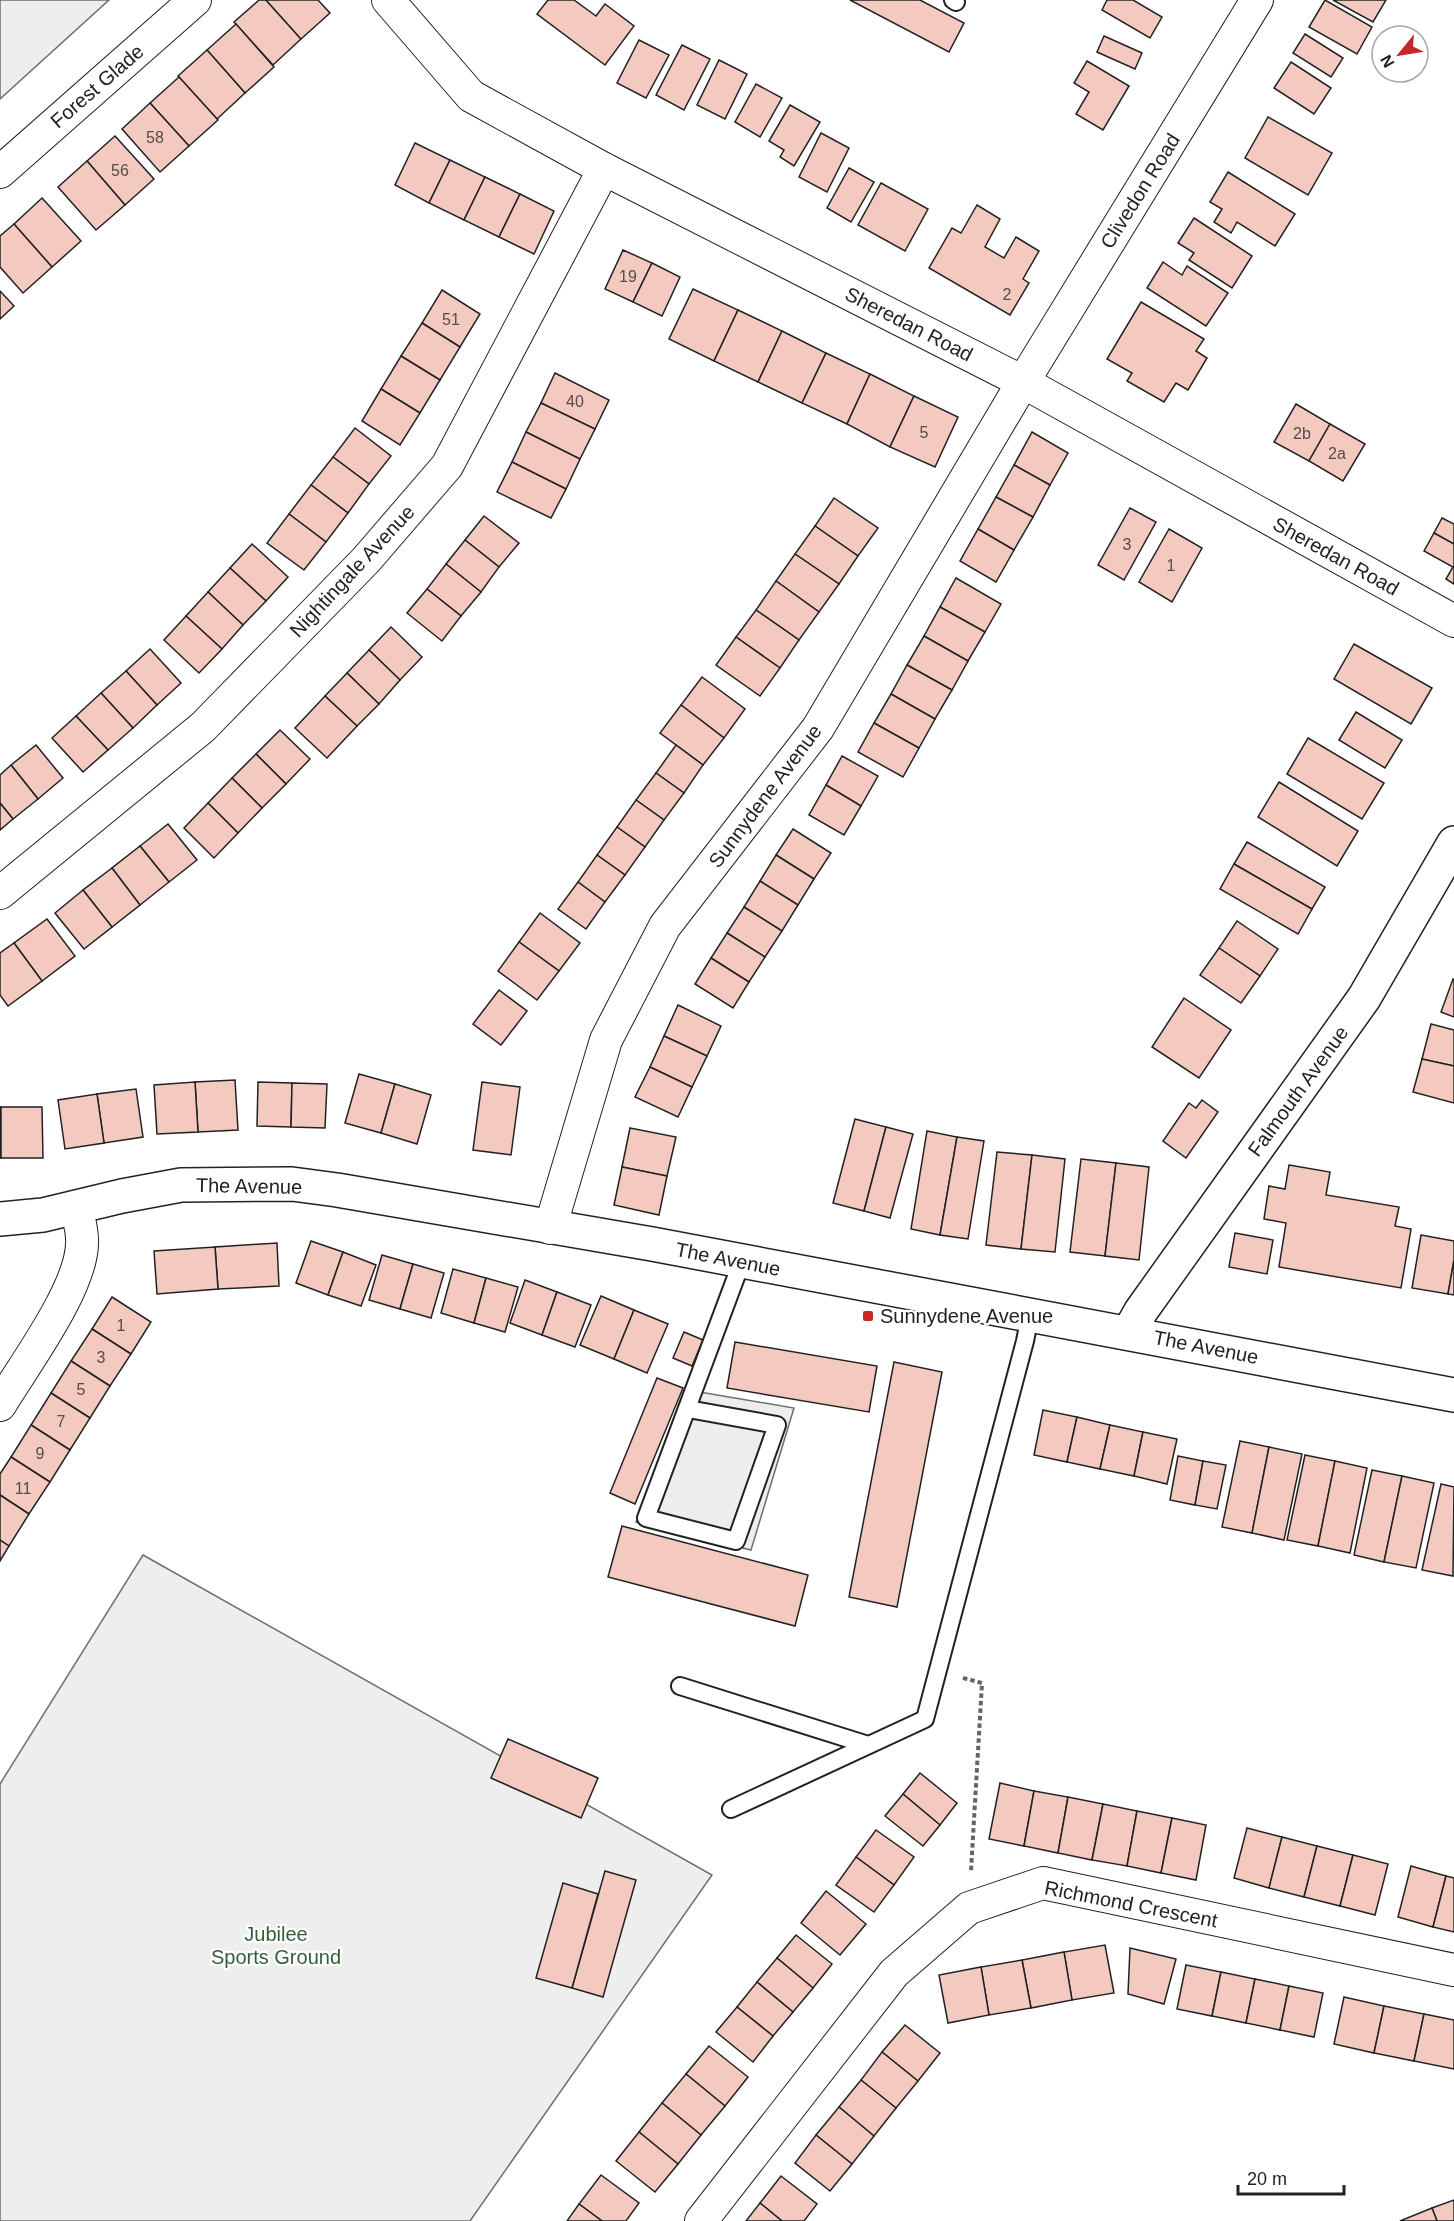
<svg xmlns="http://www.w3.org/2000/svg" width="1454" height="2221" viewBox="0 0 1454 2221" font-family="Arial,sans-serif">
<style>
.green{fill:#eee;stroke:#6f6f6f;stroke-width:1.5}
.parking{fill:#ededed;stroke:#6f6f6f;stroke-width:1.5}
.building{fill:#f3c9c0;stroke:#222;stroke-width:1.5}
.lines{fill:none;stroke-linecap:round;stroke-linejoin:round}
.service-casing{stroke:#222;stroke-width:20}
.minor-casing{stroke:#222;stroke-width:34}
.tertiary-casing{stroke:#222;stroke-width:36}
.path{stroke:#646464;stroke-width:4;stroke-dasharray:4.5 3;stroke-linecap:butt}
.service{stroke:#fff;stroke-width:16}
.minor{stroke:#fff;stroke-width:32}
.tertiary{stroke:#fff;stroke-width:33}
.poi-dot{fill:#c62828;stroke:#fff;stroke-width:2}
.labels{text-anchor:middle;dominant-baseline:central;stroke-width:4.5;stroke-linejoin:round;paint-order:stroke}
.number-label{font-size:16px;fill:#564c4a}
.street-label{font-size:20px;fill:#222;stroke:#fff}
.poi-label{font-size:20px;fill:#222;stroke:#fff;text-anchor:start}
.park-label{font-size:20px;fill:#2f5e38;stroke:#fff}
</style>
<rect width="100%" height="100%" fill="#fff"/>
<g class="green">
<path d="M0 0H109L0 99Z"/>
<path d="M143 1555 712 1875 470 2221H0V1784Z"/>
</g>
<path class="parking" d="M688 1390 794 1408 751 1550 636 1522Z"/>
<g class="building">
<path d="M259 0H266L301 39 273 65 234 22Z"/>
<path d="M266 0H318L330 13 301 39Z"/>
<path d="M548 0H574L596 16 605 4 634 26 605 65 537 14Z"/>
<path d="M850 0H920L964 23 949 52Z"/>
<path d="M1107 0H1133L1162 17 1150 38 1102 10Z"/>
<path d="M1325 0 1372 27 1357 54 1309 27Z"/>
<path d="M1333 0H1386L1373 22Z"/>
<path d="M236 24 274 67 245 93 207 50Z"/>
<path d="M1305 34 1343 58 1331 77 1293 53Z"/>
<path d="M1104 36 1142 53 1135 69 1097 52Z"/>
<path d="M639 40 669 55 646 98 617 83Z"/>
<path d="M682 45 710 59 684 110 656 95Z"/>
<path d="M207 50 245 93 217 119 178 76Z"/>
<path d="M719 60 747 74 725 119 697 105Z"/>
<path d="M1087 61 1129 86 1103 130 1076 114 1089 92 1074 83Z"/>
<path d="M1291 62 1331 88 1314 114 1274 88Z"/>
<path d="M179 77 218 120 189 146 150 103Z"/>
<path d="M756 84 782 98 760 137 735 122Z"/>
<path d="M150 103 189 146 160 172 122 129Z"/>
<path d="M790 105 820 122 794 166 780 157 784 150 769 141Z"/>
<path d="M1268 117 1332 153 1308 195 1245 158Z"/>
<path d="M821 133 849 148 827 192 799 177Z"/>
<path d="M115 136 154 179 125 205 87 161Z"/>
<path d="M415 143 450 160 429 203 395 185Z"/>
<path d="M450 160 485 177 464 220 429 203Z"/>
<path d="M87 161 125 205 96 230 58 187Z"/>
<path d="M849 168 874 182 851 222 827 208Z"/>
<path d="M1228 172 1295 214 1275 246 1237 222 1231 233 1214 222 1222 209 1210 202Z"/>
<path d="M485 177 520 194 499 237 464 220Z"/>
<path d="M881 183 928 209 905 251 858 225Z"/>
<path d="M520 194 554 211 534 254 499 237Z"/>
<path d="M42 198 81 241 52 267 14 224Z"/>
<path d="M977 205 1000 219 985 247 1004 258 1016 237 1039 251 1023 279 1029 283 1010 315 929 268 952 228 961 233Z"/>
<path d="M1194 218 1252 256 1232 288 1189 260 1194 253 1178 243Z"/>
<path d="M14 224 52 267 23 293 0 267V236Z"/>
<path d="M623 250 652 263 633 302 605 289Z"/>
<path d="M1163 262 1182 275 1187 266 1228 293 1206 326 1147 288Z"/>
<path d="M652 263 680 277 662 316 633 302Z"/>
<path d="M693 289 738 310 714 361 669 339Z"/>
<path d="M442 290 480 314 460 347 422 323Z"/>
<path d="M0 291 14 306 0 319Z"/>
<path d="M1141 302 1204 339 1196 351 1207 358 1188 390 1176 383 1164 402 1127 381 1132 373 1107 359Z"/>
<path d="M738 310 782 331 758 382 714 361Z"/>
<path d="M422 323 460 347 440 380 401 356Z"/>
<path d="M782 331 826 353 802 403 758 382Z"/>
<path d="M826 353 870 374 847 424 802 403Z"/>
<path d="M401 356 440 380 420 413 381 389Z"/>
<path d="M555 373 609 400 595 429 541 403Z"/>
<path d="M870 374 914 396 890 447 847 424Z"/>
<path d="M381 389 420 413 400 445 362 421Z"/>
<path d="M914 396 958 417 935 467 890 447Z"/>
<path d="M541 403 595 429 580 459 526 432Z"/>
<path d="M1296 404 1330 424 1309 461 1274 442Z"/>
<path d="M1330 424 1365 444 1343 481 1309 461Z"/>
<path d="M355 428 391 456 369 484 333 457Z"/>
<path d="M526 432 580 459 566 489 512 462Z"/>
<path d="M1032 432 1068 453 1050 485 1014 465Z"/>
<path d="M333 457 369 484 348 513 311 485Z"/>
<path d="M512 462 566 489 551 518 497 492Z"/>
<path d="M1014 465 1050 485 1033 517 996 497Z"/>
<path d="M311 485 348 513 326 542 289 514Z"/>
<path d="M996 497 1033 517 1014 550 978 529Z"/>
<path d="M834 498 878 528 858 556 815 526Z"/>
<path d="M1130 508 1156 522 1124 580 1098 565Z"/>
<path d="M289 514 326 542 304 570 267 543Z"/>
<path d="M484 516 519 543 499 567 465 540Z"/>
<path d="M1442 518 1454 524V544L1434 533Z"/>
<path d="M815 526 858 556 839 584 795 554Z"/>
<path d="M978 529 1014 550 996 582 960 561Z"/>
<path d="M1169 529 1202 548 1172 602 1139 582Z"/>
<path d="M1434 533 1454 544V584L1446 579 1453 567 1424 551Z"/>
<path d="M465 540 499 567 481 592 446 564Z"/>
<path d="M252 544 288 577 266 601 230 568Z"/>
<path d="M795 554 839 584 819 612 776 581Z"/>
<path d="M446 564 481 592 461 616 427 589Z"/>
<path d="M230 568 266 601 243 625 208 592Z"/>
<path d="M956 578 1001 604 985 632 940 607Z"/>
<path d="M776 581 819 612 799 640 756 610Z"/>
<path d="M427 589 461 616 442 641 407 613Z"/>
<path d="M208 592 243 625 222 649 186 616Z"/>
<path d="M940 607 985 632 968 661 924 636Z"/>
<path d="M756 610 799 640 780 668 736 637Z"/>
<path d="M186 616 222 649 199 673 164 640Z"/>
<path d="M391 627 422 657 400 680 369 650Z"/>
<path d="M924 636 968 661 952 690 907 665Z"/>
<path d="M736 637 780 668 760 696 716 665Z"/>
<path d="M1354 644 1432 688 1411 724 1334 679Z"/>
<path d="M150 649 181 683 157 705 126 671Z"/>
<path d="M369 650 400 680 379 704 347 673Z"/>
<path d="M907 665 952 690 935 719 891 694Z"/>
<path d="M126 671 157 705 133 728 101 693Z"/>
<path d="M347 673 379 704 357 726 325 696Z"/>
<path d="M702 677 745 709 724 738 681 705Z"/>
<path d="M101 693 133 728 108 750 76 716Z"/>
<path d="M891 694 935 719 919 748 874 723Z"/>
<path d="M325 696 357 726 327 758 295 728Z"/>
<path d="M681 705 724 738 703 765 660 733Z"/>
<path d="M1356 712 1402 740 1385 768 1339 740Z"/>
<path d="M76 716 108 750 83 772 52 738Z"/>
<path d="M874 723 919 748 903 777 858 752Z"/>
<path d="M280 730 310 759 286 784 256 754Z"/>
<path d="M1308 738 1384 783 1362 819 1287 774Z"/>
<path d="M36 745 63 778 38 799 11 765Z"/>
<path d="M676 745 703 765 684 793 656 773Z"/>
<path d="M256 754 286 784 262 808 232 778Z"/>
<path d="M842 756 878 776 861 806 826 785Z"/>
<path d="M11 765 38 799 13 819 0 803V775Z"/>
<path d="M656 773 684 793 664 820 636 800Z"/>
<path d="M232 778 262 808 238 833 208 803Z"/>
<path d="M1279 782 1358 831 1337 866 1258 817Z"/>
<path d="M826 785 861 806 844 835 809 815Z"/>
<path d="M636 800 664 820 645 847 617 827Z"/>
<path d="M0 803 13 819 0 830Z"/>
<path d="M208 803 238 833 214 858 184 828Z"/>
<path d="M168 824 197 860 169 882 140 846Z"/>
<path d="M617 827 645 847 625 875 597 855Z"/>
<path d="M793 829 831 853 814 879 776 855Z"/>
<path d="M1247 842 1325 887 1312 909 1234 864Z"/>
<path d="M140 846 169 882 140 905 112 868Z"/>
<path d="M597 855 625 875 605 902 578 882Z"/>
<path d="M776 855 814 879 798 905 760 881Z"/>
<path d="M1234 864 1312 909 1298 934 1220 889Z"/>
<path d="M112 868 140 905 112 927 83 890Z"/>
<path d="M760 881 798 905 782 931 744 907Z"/>
<path d="M578 882 605 902 586 929 558 909Z"/>
<path d="M83 890 112 927 84 949 55 913Z"/>
<path d="M744 907 782 931 765 957 727 933Z"/>
<path d="M540 913 580 943 559 971 519 942Z"/>
<path d="M47 919 75 956 42 981 14 943Z"/>
<path d="M1237 921 1278 949 1260 976 1219 948Z"/>
<path d="M727 933 765 957 749 982 711 958Z"/>
<path d="M519 942 559 971 537 1000 498 971Z"/>
<path d="M14 943 42 981 8 1006 0 995V953Z"/>
<path d="M1219 948 1260 976 1241 1003 1200 975Z"/>
<path d="M711 958 749 982 733 1008 695 984Z"/>
<path d="M1453 979 1454 980V1017L1441 1012Z"/>
<path d="M499 990 527 1011 501 1045 473 1024Z"/>
<path d="M1184 998 1231 1030 1199 1078 1152 1047Z"/>
<path d="M678 1005 721 1026 707 1056 664 1036Z"/>
<path d="M1431 1024 1454 1030V1066L1422 1059Z"/>
<path d="M664 1036 707 1056 692 1087 650 1067Z"/>
<path d="M1422 1059 1454 1066V1103L1413 1092Z"/>
<path d="M650 1067 692 1087 678 1117 635 1097Z"/>
<path d="M359 1074 395 1084 381 1133 345 1123Z"/>
<path d="M235 1080 238 1130 198 1132 195 1082Z"/>
<path d="M195 1082 198 1132 157 1134 154 1085Z"/>
<path d="M258 1082 292 1083 291 1127 257 1126Z"/>
<path d="M482 1082 520 1087 511 1155 473 1150Z"/>
<path d="M292 1083 327 1084 325 1128 291 1127Z"/>
<path d="M395 1084 431 1095 417 1144 381 1133Z"/>
<path d="M136 1089 143 1137 104 1143 97 1094Z"/>
<path d="M97 1094 104 1143 65 1149 58 1100Z"/>
<path d="M1202 1100 1218 1112 1186 1158 1163 1141 1189 1103 1196 1108Z"/>
<rect x="0" y="1107" width="1" height="51"/>
<path d="M1 1107H42L43 1158H1Z"/>
<path d="M855 1119 886 1127 864 1211 833 1203Z"/>
<path d="M886 1127 913 1134 890 1218 864 1211Z"/>
<path d="M630 1128 676 1137 667 1176 622 1167Z"/>
<path d="M927 1131 957 1137 940 1235 911 1229Z"/>
<path d="M957 1137 984 1141 968 1239 940 1235Z"/>
<path d="M997 1152 1032 1155 1021 1249 986 1245Z"/>
<path d="M1032 1155 1065 1159 1055 1252 1021 1249Z"/>
<path d="M1081 1159 1116 1163 1105 1256 1070 1252Z"/>
<path d="M1116 1163 1149 1167 1139 1260 1105 1256Z"/>
<path d="M1289 1165 1330 1172 1326 1195 1399 1207 1395 1226 1411 1229 1401 1288 1279 1267 1286 1223 1264 1219 1269 1186 1285 1189Z"/>
<path d="M622 1167 667 1176 659 1215 614 1205Z"/>
<path d="M1235 1233 1273 1240 1267 1274 1229 1267Z"/>
<path d="M1421 1235 1454 1241V1260L1448 1294 1412 1288Z"/>
<path d="M311 1241 343 1252 328 1295 296 1283Z"/>
<path d="M277 1243 279 1286 218 1289 215 1247Z"/>
<path d="M215 1247 218 1289 157 1294 154 1251Z"/>
<path d="M343 1252 376 1265 361 1306 328 1295Z"/>
<path d="M382 1255 413 1264 400 1309 369 1300Z"/>
<path d="M1454 1260V1295L1448 1294Z"/>
<path d="M413 1264 444 1273 431 1318 400 1309Z"/>
<path d="M453 1269 486 1278 474 1323 441 1313Z"/>
<path d="M486 1278 518 1287 505 1332 474 1323Z"/>
<path d="M525 1280 557 1292 542 1335 510 1323Z"/>
<path d="M557 1292 591 1305 575 1347 542 1335Z"/>
<path d="M601 1296 634 1310 614 1359 580 1345Z"/>
<path d="M112 1297 151 1322 131 1354 92 1329Z"/>
<path d="M634 1310 668 1324 647 1373 614 1359Z"/>
<path d="M92 1329 131 1354 110 1386 71 1361Z"/>
<path d="M684 1332 703 1340 692 1366 673 1358Z"/>
<path d="M735 1342 877 1366 869 1412 727 1388Z"/>
<path d="M71 1361 110 1386 90 1418 51 1393Z"/>
<path d="M894 1362 942 1372 897 1607 849 1597Z"/>
<path d="M657 1378 683 1388 635 1504 610 1493Z"/>
<path d="M51 1393 90 1418 70 1450 31 1425Z"/>
<path d="M1043 1410 1077 1417 1067 1462 1034 1455Z"/>
<path d="M1077 1417 1110 1425 1100 1469 1067 1462Z"/>
<path d="M31 1425 70 1450 50 1482 11 1457Z"/>
<path d="M1110 1425 1143 1432 1134 1476 1100 1469Z"/>
<path d="M1143 1432 1177 1439 1167 1484 1134 1476Z"/>
<path d="M1240 1441 1269 1447 1252 1533 1222 1527Z"/>
<path d="M1269 1447 1302 1454 1284 1540 1252 1533Z"/>
<path d="M1305 1455 1335 1461 1318 1546 1287 1540Z"/>
<path d="M1178 1456 1203 1461 1195 1505 1170 1500Z"/>
<path d="M11 1457 50 1482 29 1514 0 1495V1474Z"/>
<path d="M1203 1461 1226 1465 1217 1509 1195 1505Z"/>
<path d="M1335 1461 1367 1468 1350 1553 1318 1546Z"/>
<path d="M1372 1470 1402 1476 1384 1562 1354 1555Z"/>
<path d="M1402 1476 1434 1483 1416 1568 1384 1562Z"/>
<path d="M1441 1484 1454 1487 1453 1576 1422 1570Z"/>
<path d="M0 1495 29 1514 9 1546 0 1540Z"/>
<path d="M622 1526 808 1575 795 1626 608 1577Z"/>
<path d="M0 1540 9 1546 0 1561Z"/>
<path d="M508 1739 598 1778 581 1818 491 1778Z"/>
<path d="M920 1773 957 1803 940 1825 903 1794Z"/>
<path d="M1000 1783 1034 1791 1024 1846 989 1839Z"/>
<path d="M1034 1791 1068 1797 1058 1853 1024 1846Z"/>
<path d="M903 1794 940 1825 923 1846 885 1816Z"/>
<path d="M1068 1797 1103 1804 1092 1860 1058 1853Z"/>
<path d="M1103 1804 1137 1811 1127 1866 1092 1860Z"/>
<path d="M1137 1811 1172 1818 1161 1873 1127 1866Z"/>
<path d="M1172 1818 1206 1825 1196 1880 1161 1873Z"/>
<path d="M1247 1828 1282 1837 1269 1888 1234 1878Z"/>
<path d="M876 1830 914 1857 894 1885 856 1857Z"/>
<path d="M1282 1837 1317 1846 1304 1897 1269 1888Z"/>
<path d="M1317 1846 1353 1855 1340 1906 1304 1897Z"/>
<path d="M1353 1855 1388 1864 1375 1915 1340 1906Z"/>
<path d="M856 1857 894 1885 874 1912 836 1885Z"/>
<path d="M1411 1866 1446 1876 1433 1927 1398 1917Z"/>
<path d="M605 1871 636 1880 603 1997 572 1988Z"/>
<path d="M1446 1876 1454 1878V1932L1433 1927Z"/>
<path d="M563 1883 598 1894 572 1988 536 1978Z"/>
<path d="M826 1891 866 1924 840 1955 801 1923Z"/>
<path d="M796 1935 832 1964 813 1988 777 1958Z"/>
<path d="M1105 1945 1114 1993 1072 2000 1064 1952Z"/>
<path d="M1130 1948 1176 1959 1164 2004 1128 1994Z"/>
<path d="M1064 1952 1072 2000 1031 2008 1022 1960Z"/>
<path d="M777 1958 813 1988 793 2012 757 1982Z"/>
<path d="M1022 1960 1031 2008 989 2015 981 1967Z"/>
<path d="M1186 1965 1221 1972 1212 2016 1177 2009Z"/>
<path d="M981 1967 989 2015 948 2023 939 1975Z"/>
<path d="M1221 1972 1255 1979 1246 2023 1212 2016Z"/>
<path d="M1255 1979 1289 1986 1280 2030 1246 2023Z"/>
<path d="M757 1982 793 2012 773 2036 737 2007Z"/>
<path d="M1289 1986 1323 1993 1314 2037 1280 2030Z"/>
<path d="M1344 1997 1384 2006 1374 2053 1334 2044Z"/>
<path d="M1384 2006 1424 2014 1414 2061 1374 2053Z"/>
<path d="M737 2007 773 2036 753 2062 716 2032Z"/>
<path d="M1424 2014 1454 2020V2069L1414 2061Z"/>
<path d="M905 2025 940 2053 918 2081 882 2052Z"/>
<path d="M709 2046 748 2077 725 2106 686 2074Z"/>
<path d="M882 2052 918 2081 896 2108 861 2080Z"/>
<path d="M686 2074 725 2106 701 2135 662 2103Z"/>
<path d="M861 2080 896 2108 874 2136 839 2107Z"/>
<path d="M662 2103 701 2135 678 2164 639 2132Z"/>
<path d="M839 2107 874 2136 852 2164 816 2135Z"/>
<path d="M639 2132 678 2164 655 2192 616 2161Z"/>
<path d="M816 2135 852 2164 830 2191 795 2163Z"/>
<path d="M601 2175 639 2203 626 2221H602L579 2204Z"/>
<path d="M781 2176 817 2204 804 2221H782L760 2203Z"/>
<path d="M1454 2200V2221H1437L1432 2208Z"/>
<path d="M760 2203 782 2221H746Z"/>
<path d="M579 2204 602 2221H567Z"/>
<path d="M1432 2208 1437 2221H1400Z"/>
</g>
<g class="lines">
<g class="service-casing">
<g id="service">
<path d="M953 0 956 2"/>
<path d="M688 1409 777 1425 736 1541 646 1518 742 1261"/>
<path d="M680 1686 868 1745"/>
<path d="M731 1809 925 1719 1025 1341 1030 1316"/>
</g>
</g>
<g class="minor-casing">
<g id="minor">
<path d="M388 0 471 96 604 169 1023 382 1454 621"/>
<path d="M0 172 195 0"/>
<path d="M0 893 203 727 366 560 447 466 604 169"/>
<path d="M550 1228 606 1040 665 926 818 728 1023 382 1257 0"/>
<path d="M0 1405C24 1365 81 1289 82 1244 83 1232 79 1219 76 1207"/>
<path d="M701 2221 894 1973 969 1908 1043 1883 1454 1970"/>
</g>
</g>
<g class="tertiary-casing">
<g id="tertiary">
<path d="M0 1219 43 1215 122 1196 181 1185 292 1184 337 1190 652 1244 1454 1395"/>
<path d="M1129 1332 1141 1311 1364 998 1454 843"/>
</g>
</g>
<path class="path" d="M963 1678 982 1683 971 1871"/>
<use href="#service" class="service"/>
<use href="#minor" class="minor"/>
<use href="#tertiary" class="tertiary"/>
</g>
<rect class="poi-dot" x="862" y="1310" width="12" height="12" rx="3"/>
<g class="labels">
<g class="number-label">
<text x="155" y="137">58</text>
<text x="120" y="170">56</text>
<text x="628" y="276">19</text>
<text x="1007" y="294">2</text>
<text x="451" y="319">51</text>
<text x="575" y="401">40</text>
<text x="924" y="432">5</text>
<text x="1302" y="433">2b</text>
<text x="1337" y="453">2a</text>
<text x="1127" y="544">3</text>
<text x="1171" y="565">1</text>
<text x="121" y="1325">1</text>
<text x="101" y="1357">3</text>
<text x="81" y="1389">5</text>
<text x="61" y="1421">7</text>
<text x="40" y="1453">9</text>
<text x="23" y="1488">11</text>
</g>
<g class="street-label">
<text transform="translate(97 86) rotate(-41)">Forest Glade</text>
<text transform="translate(1140 191) rotate(-58)">Clivedon Road</text>
<text transform="translate(909 324) rotate(27)">Sheredan Road</text>
<text transform="translate(1336 556) rotate(29)">Sheredan Road</text>
<text transform="translate(352 571) rotate(-47)">Nightingale Avenue</text>
<text transform="translate(765 796) rotate(-53)">Sunnydene Avenue</text>
<text transform="translate(1298 1091) rotate(-54)">Falmouth Avenue</text>
<text transform="translate(249 1186) rotate(1)">The Avenue</text>
<text transform="translate(728 1259) rotate(11)">The Avenue</text>
<text transform="translate(1206 1347) rotate(11)">The Avenue</text>
<text transform="translate(1131 1904) rotate(11)">Richmond Crescent</text>
</g>
<g class="poi-label">
<text x="880" y="1316">Sunnydene Avenue</text>
</g>
<g class="park-label">
<text x="276" y="1934">Jubilee<tspan x="276" dy="23">Sports Ground</tspan></text>
</g>
</g>
<g transform="translate(1400 54) rotate(240)"><circle r="28" fill="#ffffff" stroke="#a7a7a7" stroke-width="1.5"/>
<path d="M0-4.5L10 22L0 15L-10 22Z" fill="#c62828"/>
<text y="-9" font-size="16" font-weight="bold" text-anchor="middle" fill="#222222">N</text>
</g>
<path d="M1238 2185v9h106v-9" fill="none" stroke="#222222" stroke-width="3"/>
<text x="1247" y="2185" font-size="18" fill="#222222" stroke="#ffffff" stroke-width="4.5" paint-order="stroke">20 m</text>
</svg>
